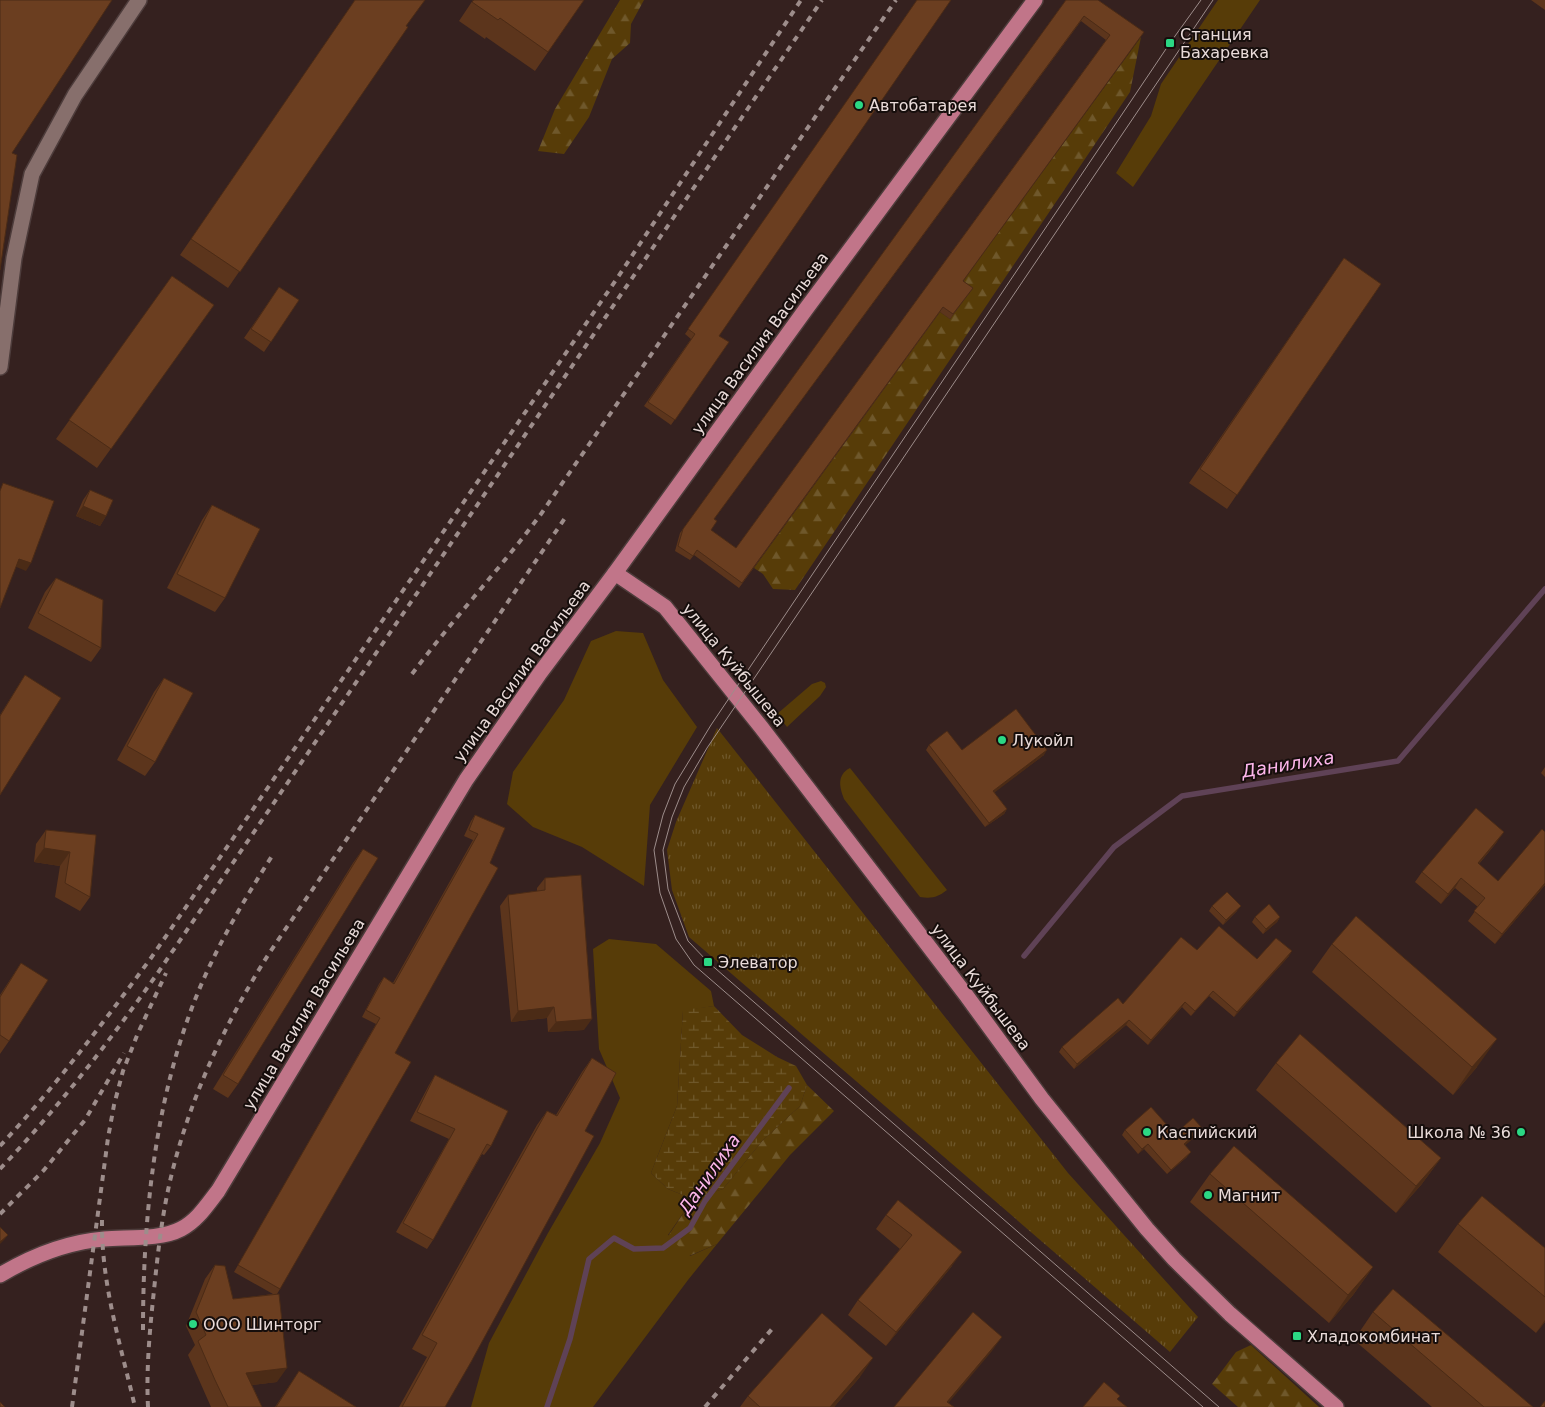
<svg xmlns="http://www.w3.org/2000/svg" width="1545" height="1407" viewBox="0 0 1545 1407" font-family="'DejaVu Sans',sans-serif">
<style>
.grass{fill:#573c08}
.forest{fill:url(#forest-firs)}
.wetland{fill:url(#wetland-marsh)}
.park{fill:url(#park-tufts)}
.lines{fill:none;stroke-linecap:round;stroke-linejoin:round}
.stream{stroke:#5f4256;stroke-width:5.5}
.minor-casing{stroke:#4d3c3b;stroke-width:18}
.major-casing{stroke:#4d3c3b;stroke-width:18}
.minor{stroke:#876f6c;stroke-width:15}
.major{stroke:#c17589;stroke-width:15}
.tram{stroke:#9d8d8b;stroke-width:1}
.rail{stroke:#9d8d8b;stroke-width:4;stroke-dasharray:6 6;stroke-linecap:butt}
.wall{fill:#5c351c;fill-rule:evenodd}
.shaded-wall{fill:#4b2b16}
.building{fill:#6b3e20;stroke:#4b2b16;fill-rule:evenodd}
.poi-dot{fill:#2bd884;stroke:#160e0c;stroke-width:2}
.labels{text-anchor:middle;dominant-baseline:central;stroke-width:4;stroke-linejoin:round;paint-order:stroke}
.poi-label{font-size:16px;fill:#e9dbd9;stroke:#160e0c;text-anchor:start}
.street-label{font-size:16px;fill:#e9dbd9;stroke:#160e0c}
.water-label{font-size:18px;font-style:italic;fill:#fdb6eb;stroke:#160e0c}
</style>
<defs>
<pattern id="forest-firs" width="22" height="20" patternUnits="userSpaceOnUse" patternTransform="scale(1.25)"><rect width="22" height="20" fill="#573c08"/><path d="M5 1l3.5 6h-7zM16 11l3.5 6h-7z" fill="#6f582b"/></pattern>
<pattern id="wetland-marsh" width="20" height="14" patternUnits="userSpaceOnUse" patternTransform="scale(1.25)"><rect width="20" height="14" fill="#573c08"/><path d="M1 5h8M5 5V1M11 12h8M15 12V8" fill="none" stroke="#6f582b"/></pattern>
<pattern id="park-tufts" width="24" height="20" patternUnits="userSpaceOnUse" patternTransform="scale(1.25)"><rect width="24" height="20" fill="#573c08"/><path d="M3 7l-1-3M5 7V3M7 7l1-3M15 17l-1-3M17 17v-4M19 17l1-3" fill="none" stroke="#6f582b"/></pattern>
</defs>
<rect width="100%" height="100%" fill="#35211f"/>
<g class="grass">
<path d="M1218 0H1260L1133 187 1116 173 1151 116 1161 84Z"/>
<path d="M616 631 643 633 663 680 697 727 650 805 644 886 582 847 533 827 507 804 513 772 564 700 591 641Z"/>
<path d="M821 681 825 683 826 687 820 696 787 727 777 714 812 684Z"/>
<path d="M850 768 947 890C938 897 932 899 920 897L844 799C839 786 837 775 850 768Z"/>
<path d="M609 939 656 944 711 991 714 1006 683 1011 677 1106 651 1173 668 1189 693 1199 668 1235 690 1256 717 1244 688 1280 593 1407H471L489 1343 548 1233 600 1143 620 1098 599 1049 593 949Z"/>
</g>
<g class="forest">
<path d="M620 0H644L631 24 630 43 612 59 589 117 564 154 538 151 555 109Z"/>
<path d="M1141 37 1130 92 795 590 773 589 763 574 754 568 940 312 950 319 969 293 960 285Z"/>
<path d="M807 1085 834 1111 790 1155 717 1244 689 1256 668 1236 693 1199 723 1189 763 1140 800 1106Z"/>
<path d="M1251 1345 1319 1407H1238L1212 1384 1236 1352Z"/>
</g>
<path class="wetland" d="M714 1006 742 1035 777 1057 796 1066 807 1085 800 1106 763 1140 723 1189 693 1199 668 1189 651 1173 677 1106 683 1010Z"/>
<path class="park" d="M717 728 1068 1173 1198 1317 1170 1352 689 937 672 890 667 850 676 822Z"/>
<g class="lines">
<g class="stream">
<path d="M1024 956 1114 847 1182 796 1398 761 1545 589"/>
<path d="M547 1407 570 1339 589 1259 614 1238 634 1249 663 1248 690 1228 705 1201 789 1088"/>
</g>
<g class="minor-casing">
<path id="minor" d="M0 367 14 258 32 174 75 95 139 0"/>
</g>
<g class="major-casing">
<g id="major">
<path d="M615 573 665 607 761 727 966 995 1042 1099 1147 1229 1174 1259 1230 1314 1336 1407"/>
<path d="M0 1275C32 1256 67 1242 104 1239 127 1237 160 1240 181 1229 197 1221 207 1205 218 1191L466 780 540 673 615 573 806 309 1035 0"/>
</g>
</g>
<use href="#minor" class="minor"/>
<use href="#major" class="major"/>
<g class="tram">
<path d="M1201 0 1170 43 711 725 675 784 663 815 654 850 660 893 676 939 694 965 1203 1407"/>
<path d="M1213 0 707 748 684 787 672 817 663 850 668 889 688 941 708 962 1219 1407"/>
</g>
<g class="rail">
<path d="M412 674C453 619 500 569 541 514L896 0"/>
<path d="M0 1146C55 1087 103 1023 151 958L618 277 801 0"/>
<path d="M0 1169C58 1108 109 1042 157 974L822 0"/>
<path d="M0 1214 44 1170 85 1120 124 1053"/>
<path d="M102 1220C101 1284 121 1346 135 1407"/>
<path d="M143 1330C143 1211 156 1085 205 976 224 934 247 895 272 856"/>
<path d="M72 1407 108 1138 114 1105 123 1071 138 1033 166 973"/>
<path d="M148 1407C146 1368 150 1328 154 1290 158 1252 162 1214 171 1177 190 1097 226 1021 270 952L567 515"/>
<path d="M705 1407 772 1329"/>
</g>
</g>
<g class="wall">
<path d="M355 0 407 26 228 288 180 255Z"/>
<path d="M473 0H584L535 71 486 37 485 39 459 21Z"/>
<path d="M917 0 719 336 729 342 671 425 644 406 691 339 685 334Z"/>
<path d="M1066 0 1144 32 963 281 973 288 950 319 940 312 739 588 694 555 690 560 675 551 680 533 683 529ZM1081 21 1106 40 736 548 711 530 714 519Z"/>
<path d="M1531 0H1545V10Z"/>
<path d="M1344 258 1381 284 1227 509 1189 483Z"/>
<path d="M172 276 214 305 97 468 56 439Z"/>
<path d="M279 287 299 300 264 352 244 338Z"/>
<path d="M90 490 106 516 100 526 76 516 83 500Z"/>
<path d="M212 505 225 598 215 612 167 588 202 520Z"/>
<path d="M56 578 101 648 91 662 28 628 45 592Z"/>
<path d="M25 675 0 795V715Z"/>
<path d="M164 678 155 762 145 776 117 760 154 692Z"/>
<path d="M929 745 962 750 1044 755 994 792 1007 809 1004 814 985 827 926 750Z"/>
<path d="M1545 767V777L1541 773Z"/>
<path d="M475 815 505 828 280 1289 277 1294V1382L252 1385 262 1407H211L188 1355 195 1345 186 1326 205 1279 215 1265 233 1299 273 1294 234 1272 376 1024 362 1017 379 984 384 977 393 983 473 840 464 836 471 821Z"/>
<path d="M46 830 96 835 90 897 80 911 55 897 60 866 34 862 36 844Z"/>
<path d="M1545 832V885L1495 944 1468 921 1478 907 1455 888 1441 904 1415 882 1422 872 1497 842 1479 864 1498 881Z"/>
<path d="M363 849 238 1084 228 1098 213 1089 353 863Z"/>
<path d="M545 878 584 1030 548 1032 547 1018 511 1022 500 906 508 895 537 891V888Z"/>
<path d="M1212 906 1237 911 1223 925 1209 911Z"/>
<path d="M1255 917H1280L1277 922 1263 934 1252 922Z"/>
<path d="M1332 944 1477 1067 1453 1095 1312 972Z"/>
<path d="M1197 950 1257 959 1289 956 1234 1017 1209 996 1191 1016 1182 1007 1148 1045 1126 1025 1074 1069 1059 1052 1062 1047Z"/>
<path d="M21 963 9 1041 0 1054V995Z"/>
<path d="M592 1058 585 1131 445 1407H399L427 1357 412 1349 537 1125 547 1111 556 1115 582 1072Z"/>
<path d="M1276 1063 1441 1158 1421 1185 1396 1213 1256 1090Z"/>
<path d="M435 1075 491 1146 484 1155 482 1154 433 1240 427 1249 396 1232 449 1139 410 1121 429 1085Z"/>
<path d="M1202 1128 1199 1133 1185 1145 1187 1157 1167 1174 1144 1149 1138 1154 1122 1135 1125 1130 1175 1134Z"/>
<path d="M1210 1174 1373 1267 1353 1295 1329 1323 1190 1202Z"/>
<path d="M886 1215 952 1266 886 1346 848 1315 858 1300 900 1249 876 1229Z"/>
<path d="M1458 1224 1545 1248V1322L1536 1333 1438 1252Z"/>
<path d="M1373 1312 1533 1407H1432L1354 1340Z"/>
<path d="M299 1371 356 1407H275Z"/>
<path d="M860 1377 834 1407H740L748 1396Z"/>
</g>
<g class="shaded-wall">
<path d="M83 506 106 516 100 526 76 516Z"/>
<path d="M19 559 31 563 26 571 14 566Z"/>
<path d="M1047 750 1044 755 990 796 993 791Z"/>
<path d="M1007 809 1004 814 985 827 989 823Z"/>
<path d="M1504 832 1497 842 1471 873 1478 863Z"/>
<path d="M44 848 70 852 60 866 34 862Z"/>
<path d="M1461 878 1455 888 1441 904 1448 894Z"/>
<path d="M1545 883V885L1495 944 1502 934Z"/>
<path d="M1241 906 1237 911 1223 925 1226 920Z"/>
<path d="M1280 917 1277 922 1263 934 1266 929Z"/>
<path d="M1292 951 1289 956 1234 1017 1237 1012Z"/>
<path d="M1213 991 1209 996 1191 1016 1195 1011Z"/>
<path d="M1185 1002 1182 1007 1148 1045 1151 1040Z"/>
<path d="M554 1007 547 1018 511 1022 518 1011Z"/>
<path d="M592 1019 584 1030 548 1032 556 1022Z"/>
<path d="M1129 1020 1126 1025 1074 1069 1077 1064Z"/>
<path d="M1497 1039 1477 1067 1453 1095 1472 1067Z"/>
<path d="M1202 1128 1199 1133 1181 1149 1184 1144Z"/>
<path d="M1148 1144 1144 1149 1138 1154 1142 1149Z"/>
<path d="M1191 1152 1187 1157 1167 1174 1171 1170Z"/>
<path d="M1441 1158 1421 1185 1396 1213 1416 1186Z"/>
<path d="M8 1235 4 1240 0 1244V1242Z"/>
<path d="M962 1252 952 1266 886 1346 896 1332Z"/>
<path d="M1373 1267 1353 1295 1329 1323 1348 1295Z"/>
<path d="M1545 1320V1322L1536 1333Z"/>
<path d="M1002 1337 992 1351 945 1407 947 1402Z"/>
<path d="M873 1358 860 1377 834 1407H830Z"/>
<path d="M287 1368 277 1382 236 1387 246 1373Z"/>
</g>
<g class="building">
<path d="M0 0H112L12 153 17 155 0 270Z"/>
<path d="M355 0H425L406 26 408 27 240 272 191 239Z"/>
<path d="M474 0H584L548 52 500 18 498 20 472 2Z"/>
<path d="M917 0H951L719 336 729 342 675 420 648 402 695 334 688 329Z"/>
<path d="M1066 0H1098L1144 32 963 281 973 288 953 314 943 307 742 583 697 550 693 556 678 546 683 529ZM1084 16 1110 35 736 548 711 530 717 521 714 519Z"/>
<path d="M1344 258 1381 284 1237 495 1200 469Z"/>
<path d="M172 276 214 305 111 449 69 420Z"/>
<path d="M279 287 299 300 271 342 251 329Z"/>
<path d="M3 483 54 501 31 563 19 559 0 608V491Z"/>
<path d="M90 490 113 500 106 516 83 506Z"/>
<path d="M212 505 260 529 225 598 177 574Z"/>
<path d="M56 578 103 600 101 648 38 613Z"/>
<path d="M25 675 61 698 0 795V716Z"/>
<path d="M164 678 193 693 155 762 127 746Z"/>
<path d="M1016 709 1047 750 993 791 1007 809 989 823 929 745 947 731 962 750Z"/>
<path d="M1476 808 1504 832 1478 863 1498 881 1542 829 1545 832V883L1502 934 1474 911 1485 898 1461 878 1448 894 1422 872Z"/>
<path d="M475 815 505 828 490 863 498 868 395 1053 411 1062 280 1289 238 1265 380 1018 366 1010 384 977 394 984 478 834 469 830Z"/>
<path d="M46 830 96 835 90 897 65 883 70 852 44 848Z"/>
<path d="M363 849 378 858 238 1084 223 1075Z"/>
<path d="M581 875 592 1019 556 1022 554 1007 518 1011 508 895 545 890V878Z"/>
<path d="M1227 892 1241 906 1226 920 1212 906Z"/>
<path d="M1269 904 1280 917 1266 929 1255 917Z"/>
<path d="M1356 916 1497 1039 1472 1067 1332 944Z"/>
<path d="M1219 926 1257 959 1276 938 1292 951 1237 1012 1213 991 1195 1011 1185 1002 1151 1040 1129 1020 1077 1064 1062 1047 1118 998 1123 1004 1181 937 1197 950Z"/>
<path d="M21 963 48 980 9 1041 0 1035V997Z"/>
<path d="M1300 1034 1441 1158 1416 1186 1276 1063Z"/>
<path d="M592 1058 616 1073 585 1131 594 1136 471 1362 445 1407H402L437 1343 422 1335 547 1111 557 1116Z"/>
<path d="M435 1075 508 1111 491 1146 487 1144 433 1240 403 1223 455 1129 417 1112Z"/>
<path d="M1151 1107 1175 1134 1193 1118 1202 1128 1184 1144 1191 1152 1171 1170 1148 1144 1142 1149 1125 1130Z"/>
<path d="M1234 1146 1373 1267 1348 1295 1210 1174Z"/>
<path d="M1482 1196 1545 1248V1297L1458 1224Z"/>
<path d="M898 1200 962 1252 896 1332 858 1300 912 1235 886 1215Z"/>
<path d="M0 1227 8 1235 0 1242Z"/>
<path d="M215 1265 225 1266 233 1299 279 1294 287 1368 246 1373 262 1407H228L215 1380 198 1341 206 1335 196 1312Z"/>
<path d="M1393 1289 1533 1407H1484L1373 1312Z"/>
<path d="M973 1312 1002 1337 947 1402 954 1407H894Z"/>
<path d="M822 1313 873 1358 830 1407H760L748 1396Z"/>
<path d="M299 1371 356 1407H276Z"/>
<path d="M1104 1382 1120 1396 1117 1399 1127 1407H1083Z"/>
<path d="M1545 1401V1407H1540Z"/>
<path d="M0 1402 5 1407H0Z"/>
</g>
<g class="poi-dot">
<rect x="1165" y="38" width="10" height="10" rx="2.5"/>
<circle cx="859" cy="105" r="5"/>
<circle cx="1002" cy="740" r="5"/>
<rect x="703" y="957" width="10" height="10" rx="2.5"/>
<circle cx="1147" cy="1132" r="5"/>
<circle cx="1521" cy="1132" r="5"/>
<circle cx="1208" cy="1195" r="5"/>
<circle cx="193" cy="1324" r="5"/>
<rect x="1292" y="1331" width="10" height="10" rx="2.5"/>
</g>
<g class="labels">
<g class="poi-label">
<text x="1180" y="34">Станция<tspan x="1180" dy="18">Бахаревка</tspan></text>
<text x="869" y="105">Автобатарея</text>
<text x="1012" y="740">Лукойл</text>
<text x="718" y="962">Элеватор</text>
<text x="1157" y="1132">Каспийский</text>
<text x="1511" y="1132" text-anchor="end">Школа № 36</text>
<text x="1218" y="1195">Магнит</text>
<text x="203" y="1324">ООО Шинторг</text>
<text x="1307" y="1336">Хладокомбинат</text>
</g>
<g class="street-label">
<text transform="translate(760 343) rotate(-54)">улица Василия Васильева</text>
<text transform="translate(734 665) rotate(51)">улица Куйбышева</text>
<text transform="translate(522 671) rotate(-54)">улица Василия Васильева</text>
<text transform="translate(981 987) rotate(53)">улица Куйбышева</text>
<text transform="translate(304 1014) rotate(-59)">улица Василия Васильева</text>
</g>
<g class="water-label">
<text transform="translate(1288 764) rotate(-9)">Данилиха</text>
<text transform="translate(709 1174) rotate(-55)">Данилиха</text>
</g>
</g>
</svg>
